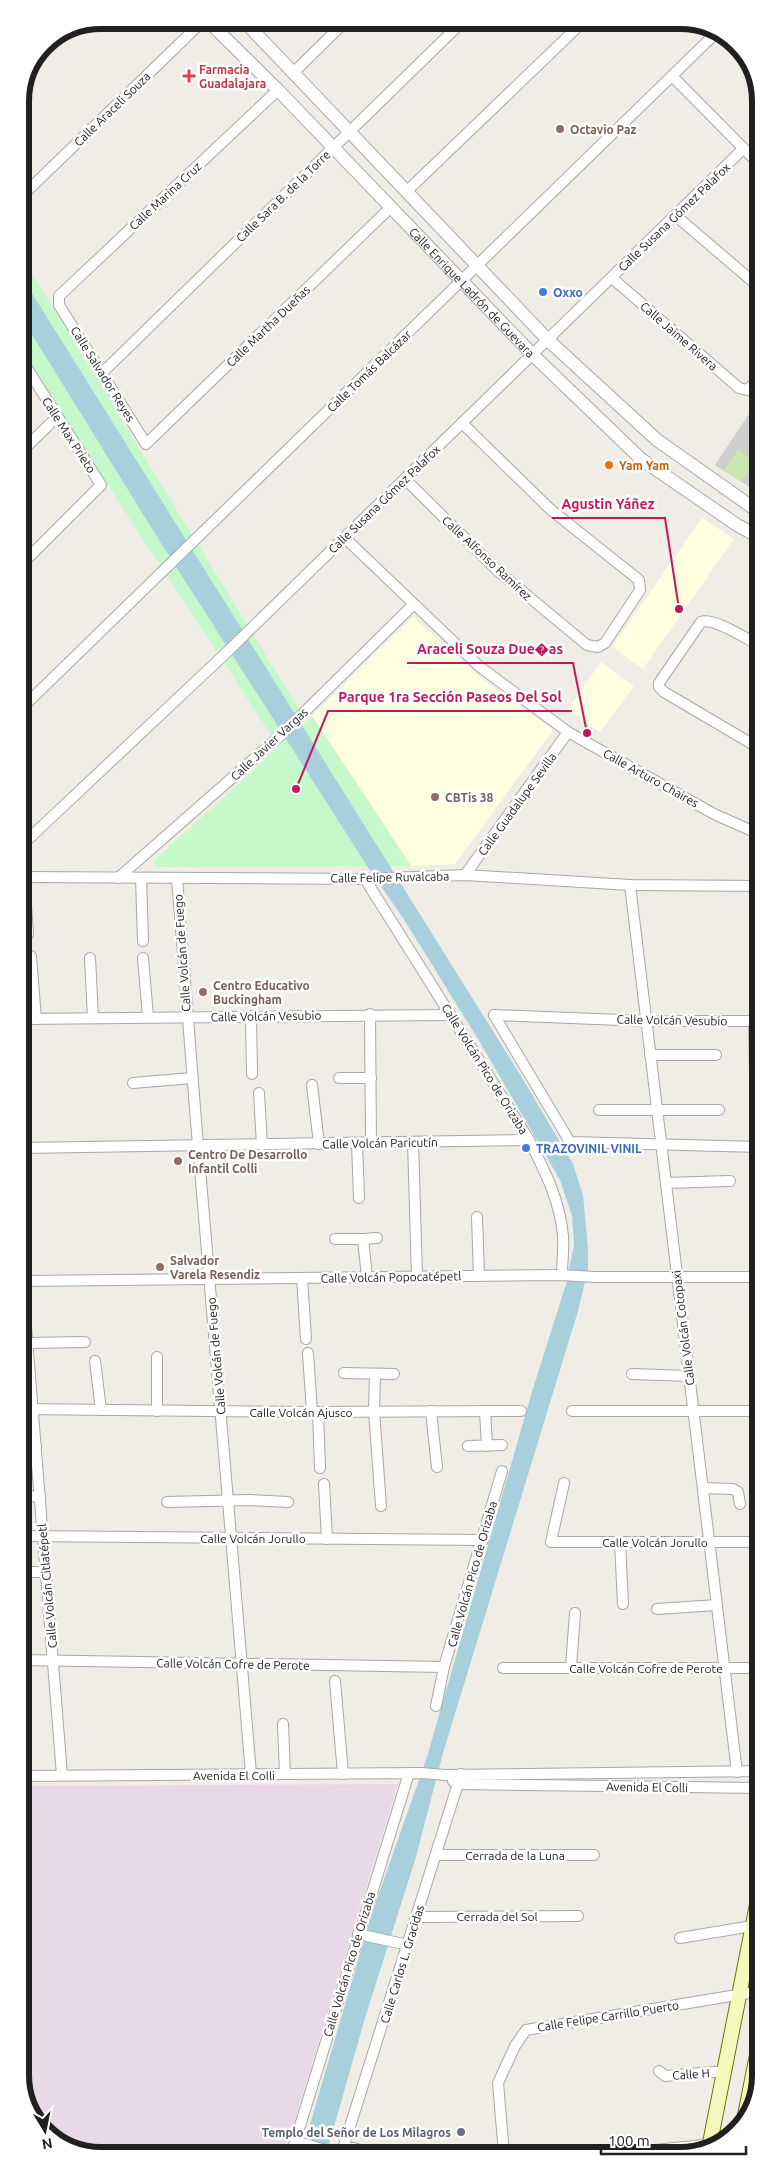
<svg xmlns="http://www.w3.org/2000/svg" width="781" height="2176" viewBox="0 0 781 2176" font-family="Ubuntu,sans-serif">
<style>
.industrial{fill:#e9d9e6}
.education{fill:#fefee1}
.religious{fill:#cecece}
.grass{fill:#cae8ae}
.park{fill:#c5f8ca}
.water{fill:#a8d0dc}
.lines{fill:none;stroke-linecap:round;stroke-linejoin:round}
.minor-casing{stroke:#a7a7a7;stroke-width:12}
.tertiary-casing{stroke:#a7a7a7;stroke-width:14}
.secondary-casing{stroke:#697608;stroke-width:16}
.minor{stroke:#fff;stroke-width:10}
.tertiary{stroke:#fff;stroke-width:12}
.secondary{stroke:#f5f8bd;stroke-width:14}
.health-dot{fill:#e0444e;stroke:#fff;stroke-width:2}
.education-dot{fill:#8d6e63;stroke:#fff;stroke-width:2}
.shop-dot{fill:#3f7fe0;stroke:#fff;stroke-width:2}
.food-dot{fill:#e8710a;stroke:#fff;stroke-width:2}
.worship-dot{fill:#6b7280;stroke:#fff;stroke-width:2}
.labels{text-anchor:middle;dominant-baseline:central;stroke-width:5;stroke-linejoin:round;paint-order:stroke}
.health-label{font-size:12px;font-weight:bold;fill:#be3a42;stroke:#fff;text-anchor:start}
.street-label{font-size:12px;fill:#202020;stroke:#fff}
.education-label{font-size:12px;font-weight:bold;fill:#785e54;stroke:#fff;text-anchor:start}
.shop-label{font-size:12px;font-weight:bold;fill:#366cbe;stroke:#fff;text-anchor:start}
.food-label{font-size:12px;font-weight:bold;fill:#c56008;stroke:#fff;text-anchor:start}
.worship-label{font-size:12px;font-weight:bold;fill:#5b616d;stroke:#fff;text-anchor:end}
.rim{fill:none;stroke:#202020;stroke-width:6}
.leader{fill:none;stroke:#c2185b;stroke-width:2}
.callout-dot{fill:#c2185b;stroke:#fff;stroke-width:2}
.callout-label{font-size:14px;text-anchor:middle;font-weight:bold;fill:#c2185b;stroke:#fff;stroke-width:5;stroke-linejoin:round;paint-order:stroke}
</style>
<rect width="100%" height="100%" fill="#f0ede6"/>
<path class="industrial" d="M398 1784 284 2155 96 2156 48 2136 23 2096 22 1786Z"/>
<g class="education">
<path d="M702 518 734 539 643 669 612 647Z"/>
<path d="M413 617 482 679 553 730 455 864 411 866 312 716Z"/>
<path d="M601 662 634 686 600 732 568 709Z"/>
</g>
<path class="religious" d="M759 399V476L751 488 715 465Z"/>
<path class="grass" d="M738 450 755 462 741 482 724 470Z"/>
<g class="park">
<path d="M20 254 302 714 275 741 109 487 20 345Z"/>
<path d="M312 716 411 866 157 867 154 861Z"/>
</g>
<path class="water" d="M20 274 521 1076 573 1164 583 1195 588 1248V1269L578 1311 443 1753 416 1857 365 2018 326 2155H301L371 1916 427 1757 531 1395 566 1284 574 1245 572 1216 560 1180 478 1039 403 918 369 869 159 540 20 315Z"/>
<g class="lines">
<g class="minor-casing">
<g id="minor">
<path d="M293 73 347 20"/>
<path d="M672 76 758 163"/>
<path d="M278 90 59 296V305L146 444 391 207"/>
<path d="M406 192 585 20"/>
<path d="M20 198 204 20"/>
<path d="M676 216 758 286"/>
<path d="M612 278 739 388 747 390 759 379"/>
<path d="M21 359 101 485 21 565"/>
<path d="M102 373 464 20"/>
<path d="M21 452 57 417"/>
<path d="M405 479 499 572 587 645 598 647 605 643 640 590 639 580 550 509 462 423"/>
<path d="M345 538 480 667 568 732 714 814 759 834"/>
<path d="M759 645C746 639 714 617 701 622L659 683V687L664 692 759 748"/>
<path d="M21 709 717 32"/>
<path d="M21 846 226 653 743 149"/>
<path d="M465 875 568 732"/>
<path d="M21 877 365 879 465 875 630 885 759 886"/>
<path d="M24 877 28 934"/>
<path d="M118 878 281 735 413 605"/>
<path d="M141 878 143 941"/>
<path d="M177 878C199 1177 227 1476 251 1774"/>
<path d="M365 879 529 1140C545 1171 560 1201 563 1236 564 1249 562 1262 562 1275"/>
<path d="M630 885 737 1772"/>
<path d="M31 956 36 1019"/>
<path d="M90 958 93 1018"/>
<path d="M143 958 148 1017"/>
<path d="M370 1014 371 1143"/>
<path d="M494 1015 570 1142 760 1147"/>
<path d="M494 1015 646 1021H759"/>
<path d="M251 1016 252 1074"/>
<path d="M21 1019 451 1015"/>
<path d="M754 1021 756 1123"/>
<path d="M650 1055H716"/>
<path d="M339 1078H371"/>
<path d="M133 1083 192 1078"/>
<path d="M312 1085 319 1144"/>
<path d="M259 1093 262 1145"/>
<path d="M599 1110H719"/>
<path d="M413 1142 417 1277"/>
<path d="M357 1143 359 1198"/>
<path d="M22 1148 529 1140"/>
<path d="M666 1183 730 1181"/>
<path d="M477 1217 479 1276"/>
<path d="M335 1239H363L367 1277"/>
<path d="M363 1239 377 1238"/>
<path d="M22 1277 62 1775"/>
<path d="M302 1278 306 1339"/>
<path d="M22 1281 562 1275 595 1277H760"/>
<path d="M27 1343 85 1342"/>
<path d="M308 1353 312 1412"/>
<path d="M157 1357V1411"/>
<path d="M95 1361 101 1410"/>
<path d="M344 1373 394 1374"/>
<path d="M375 1374 374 1411 381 1506"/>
<path d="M632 1374 689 1376"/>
<path d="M22 1409 312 1412 521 1411"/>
<path d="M431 1411 437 1467"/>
<path d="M485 1411 487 1446"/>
<path d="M572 1411H760"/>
<path d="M318 1412 320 1468"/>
<path d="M22 1446H36"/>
<path d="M468 1446 502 1445"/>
<path d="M564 1483 551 1542H760"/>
<path d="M324 1484 327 1539"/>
<path d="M703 1488 733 1489 738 1492 740 1504"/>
<path d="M22 1497 40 1496"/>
<path d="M167 1502 249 1500 288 1502"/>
<path d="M22 1536 483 1540"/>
<path d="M620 1542 623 1604"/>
<path d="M22 1572H46"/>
<path d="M657 1609 717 1605"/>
<path d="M22 1660 444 1667"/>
<path d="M571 1667 575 1613"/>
<path d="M503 1668H760"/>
<path d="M335 1681 343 1774"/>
<path d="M436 1706 444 1667 502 1471"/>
<path d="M283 1724 285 1774"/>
<path d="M22 1776 421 1773 446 1775 761 1771"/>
<path d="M453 1781 458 1784 761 1788"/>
<path d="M436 1855H594"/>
<path d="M417 1917 578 1916"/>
<path d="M358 1934 408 1945"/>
<path d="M680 1938 752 1926"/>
<path d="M659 2071 665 2076 725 2071"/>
<path d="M295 2141 329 2151 353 2148 379 2155"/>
<path d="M624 2153 715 2144"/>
<path d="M504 2154 498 2083 515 2046 526 2030 761 1991"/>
<path d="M291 2155 409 1773"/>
<path d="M341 2155 461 1774"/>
</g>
</g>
<g class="tertiary-casing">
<g id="tertiary">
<path id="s1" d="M207 20 278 90 533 355 641 459 737 525 759 537"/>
<path d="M243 20 548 340 657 440 759 512"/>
</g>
</g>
<g class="secondary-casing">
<g id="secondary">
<path d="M743 2125 761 2035"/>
<path d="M709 2148 761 1884"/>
</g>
</g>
<use href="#minor" class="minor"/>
<use href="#tertiary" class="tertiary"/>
<use href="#secondary" class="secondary"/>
</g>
<path class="health-dot" d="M186.5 68.5h5v5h5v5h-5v5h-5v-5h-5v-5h5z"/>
<g class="education-dot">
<circle cx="560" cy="129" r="5"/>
<circle cx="435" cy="797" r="5"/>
<circle cx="203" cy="992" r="5"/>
<circle cx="178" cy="1161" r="5"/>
<circle cx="160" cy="1267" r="5"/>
</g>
<g class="shop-dot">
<circle cx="543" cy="292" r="5"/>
<circle cx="526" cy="1148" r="5"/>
</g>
<circle class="food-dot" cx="609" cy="465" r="5"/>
<circle class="worship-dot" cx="461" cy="2132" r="5"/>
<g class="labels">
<g class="health-label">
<text x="199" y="69">Farmacia<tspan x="199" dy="14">Guadalajara</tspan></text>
</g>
<g class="street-label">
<text transform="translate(112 109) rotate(-44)">Calle Araceli Souza</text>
<text transform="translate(165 196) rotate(-43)">Calle Marina Cruz</text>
<text transform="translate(283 196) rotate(-44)">Calle Sara B. de la Torre</text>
<text transform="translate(674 217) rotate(-44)">Calle Susana Gómez Palafox</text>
<text stroke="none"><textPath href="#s1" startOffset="380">Calle Enrique Ladrón de Guevara</textPath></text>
<text transform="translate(268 326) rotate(-44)">Calle Martha Dueñas</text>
<text transform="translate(679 336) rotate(41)">Calle Jaime Rivera</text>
<text transform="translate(369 371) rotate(-44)">Calle Tomás Balcázar</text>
<text transform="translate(103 374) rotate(58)">Calle Salvador Reyes</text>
<text transform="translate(69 435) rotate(57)">Calle Max Prieto</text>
<text transform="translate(384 499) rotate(-44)">Calle Susana Gómez Palafox</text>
<text transform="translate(487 558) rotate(43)">Calle Alfonso Ramírez</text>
<text transform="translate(269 744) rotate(-43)">Calle Javier Vargas</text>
<text transform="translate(651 778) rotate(29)">Calle Arturo Chaires</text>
<text transform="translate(517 804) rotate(-54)">Calle Guadalupe Sevilla</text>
<text transform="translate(390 877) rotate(-1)">Calle Felipe Ruvalcaba</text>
<text transform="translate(182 953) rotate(-94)">Calle Volcán de Fuego</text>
<text transform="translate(266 1016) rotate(-1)">Calle Volcán Vesubio</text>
<text transform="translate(672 1020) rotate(1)">Calle Volcán Vesubio</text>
<text transform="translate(485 1069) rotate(58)">Calle Volcán Pico de Orizaba</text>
<text transform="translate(380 1143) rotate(-1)">Calle Volcán Paricutín</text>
<text transform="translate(391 1277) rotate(-1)">Calle Volcán Popocatépetl</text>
<text transform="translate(683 1328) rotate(-97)">Calle Volcán Cotopaxi</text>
<text transform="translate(216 1356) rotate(-95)">Calle Volcán de Fuego</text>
<text x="301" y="1412">Calle Volcán Ajusco</text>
<text x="253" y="1538">Calle Volcán Jorullo</text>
<text x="655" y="1542">Calle Volcán Jorullo</text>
<text transform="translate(472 1574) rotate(-74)">Calle Volcán Pico de Orizaba</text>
<text transform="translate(47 1586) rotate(-95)">Calle Volcán Citlatépetl</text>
<text transform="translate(233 1664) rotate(1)">Calle Volcán Cofre de Perote</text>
<text x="646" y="1668">Calle Volcán Cofre de Perote</text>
<text x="234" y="1775">Avenida El Colli</text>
<text transform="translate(647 1787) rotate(1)">Avenida El Colli</text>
<text x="515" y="1855">Cerrada de la Luna</text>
<text x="497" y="1916">Cerrada del Sol</text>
<text transform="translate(349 1964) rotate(-73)">Calle Volcán Pico de Orizaba</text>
<text transform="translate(402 1964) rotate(-73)">Calle Carlos L. Gracidas</text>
<text transform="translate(608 2016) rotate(-9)">Calle Felipe Carrillo Puerto</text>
<text transform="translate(691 2074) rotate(-4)">Calle H</text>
</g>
<g class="education-label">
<text x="570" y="129">Octavio Paz</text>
<text x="445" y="797">CBTis 38</text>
<text x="213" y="985">Centro Educativo<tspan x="213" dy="14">Buckingham</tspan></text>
<text x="188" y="1154">Centro De Desarrollo<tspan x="188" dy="14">Infantil Colli</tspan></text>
<text x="170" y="1260">Salvador<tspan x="170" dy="14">Varela Resendiz</tspan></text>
</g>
<g class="shop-label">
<text x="553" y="292">Oxxo</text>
<text x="536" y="1148">TRAZOVINIL VINIL</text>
</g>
<g class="food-label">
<text x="619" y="465">Yam Yam</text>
</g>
<g class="worship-label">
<text x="451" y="2132">Templo del Señor de Los Milagros</text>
</g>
</g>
<path d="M0 0H781V2176H0ZM101 29H680A72 72 0 0 1 752 101V2075A72 72 0 0 1 680 2147H101A72 72 0 0 1 29 2075V101A72 72 0 0 1 101 29Z" fill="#fff" fill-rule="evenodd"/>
<path class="rim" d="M101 29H680A72 72 0 0 1 752 101V2075A72 72 0 0 1 680 2147H101A72 72 0 0 1 29 2075V101A72 72 0 0 1 101 29Z"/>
<path class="leader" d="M679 609L665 518H552M587 733L573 663H407M296 789L328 711H572"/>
<g class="callout-dot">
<circle cx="679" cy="609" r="5"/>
<circle cx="587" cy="733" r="5"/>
<circle cx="296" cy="789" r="5"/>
</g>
<g class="callout-label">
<text x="608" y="509">Agustin Yáñez</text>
<text x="490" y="654">Araceli Souza Due�as</text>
<text x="450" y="702">Parque 1ra Sección Paseos Del Sol</text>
</g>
<g transform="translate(45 2131) rotate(170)" stroke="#ffffff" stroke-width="4" paint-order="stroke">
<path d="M0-4L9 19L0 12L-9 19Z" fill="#202020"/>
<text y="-8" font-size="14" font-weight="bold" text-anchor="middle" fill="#202020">N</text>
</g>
<path d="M601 2146v8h145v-8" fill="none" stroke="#202020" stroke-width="2.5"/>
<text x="608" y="2146" font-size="15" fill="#202020" stroke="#ffffff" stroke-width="4" paint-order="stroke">100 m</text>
</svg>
